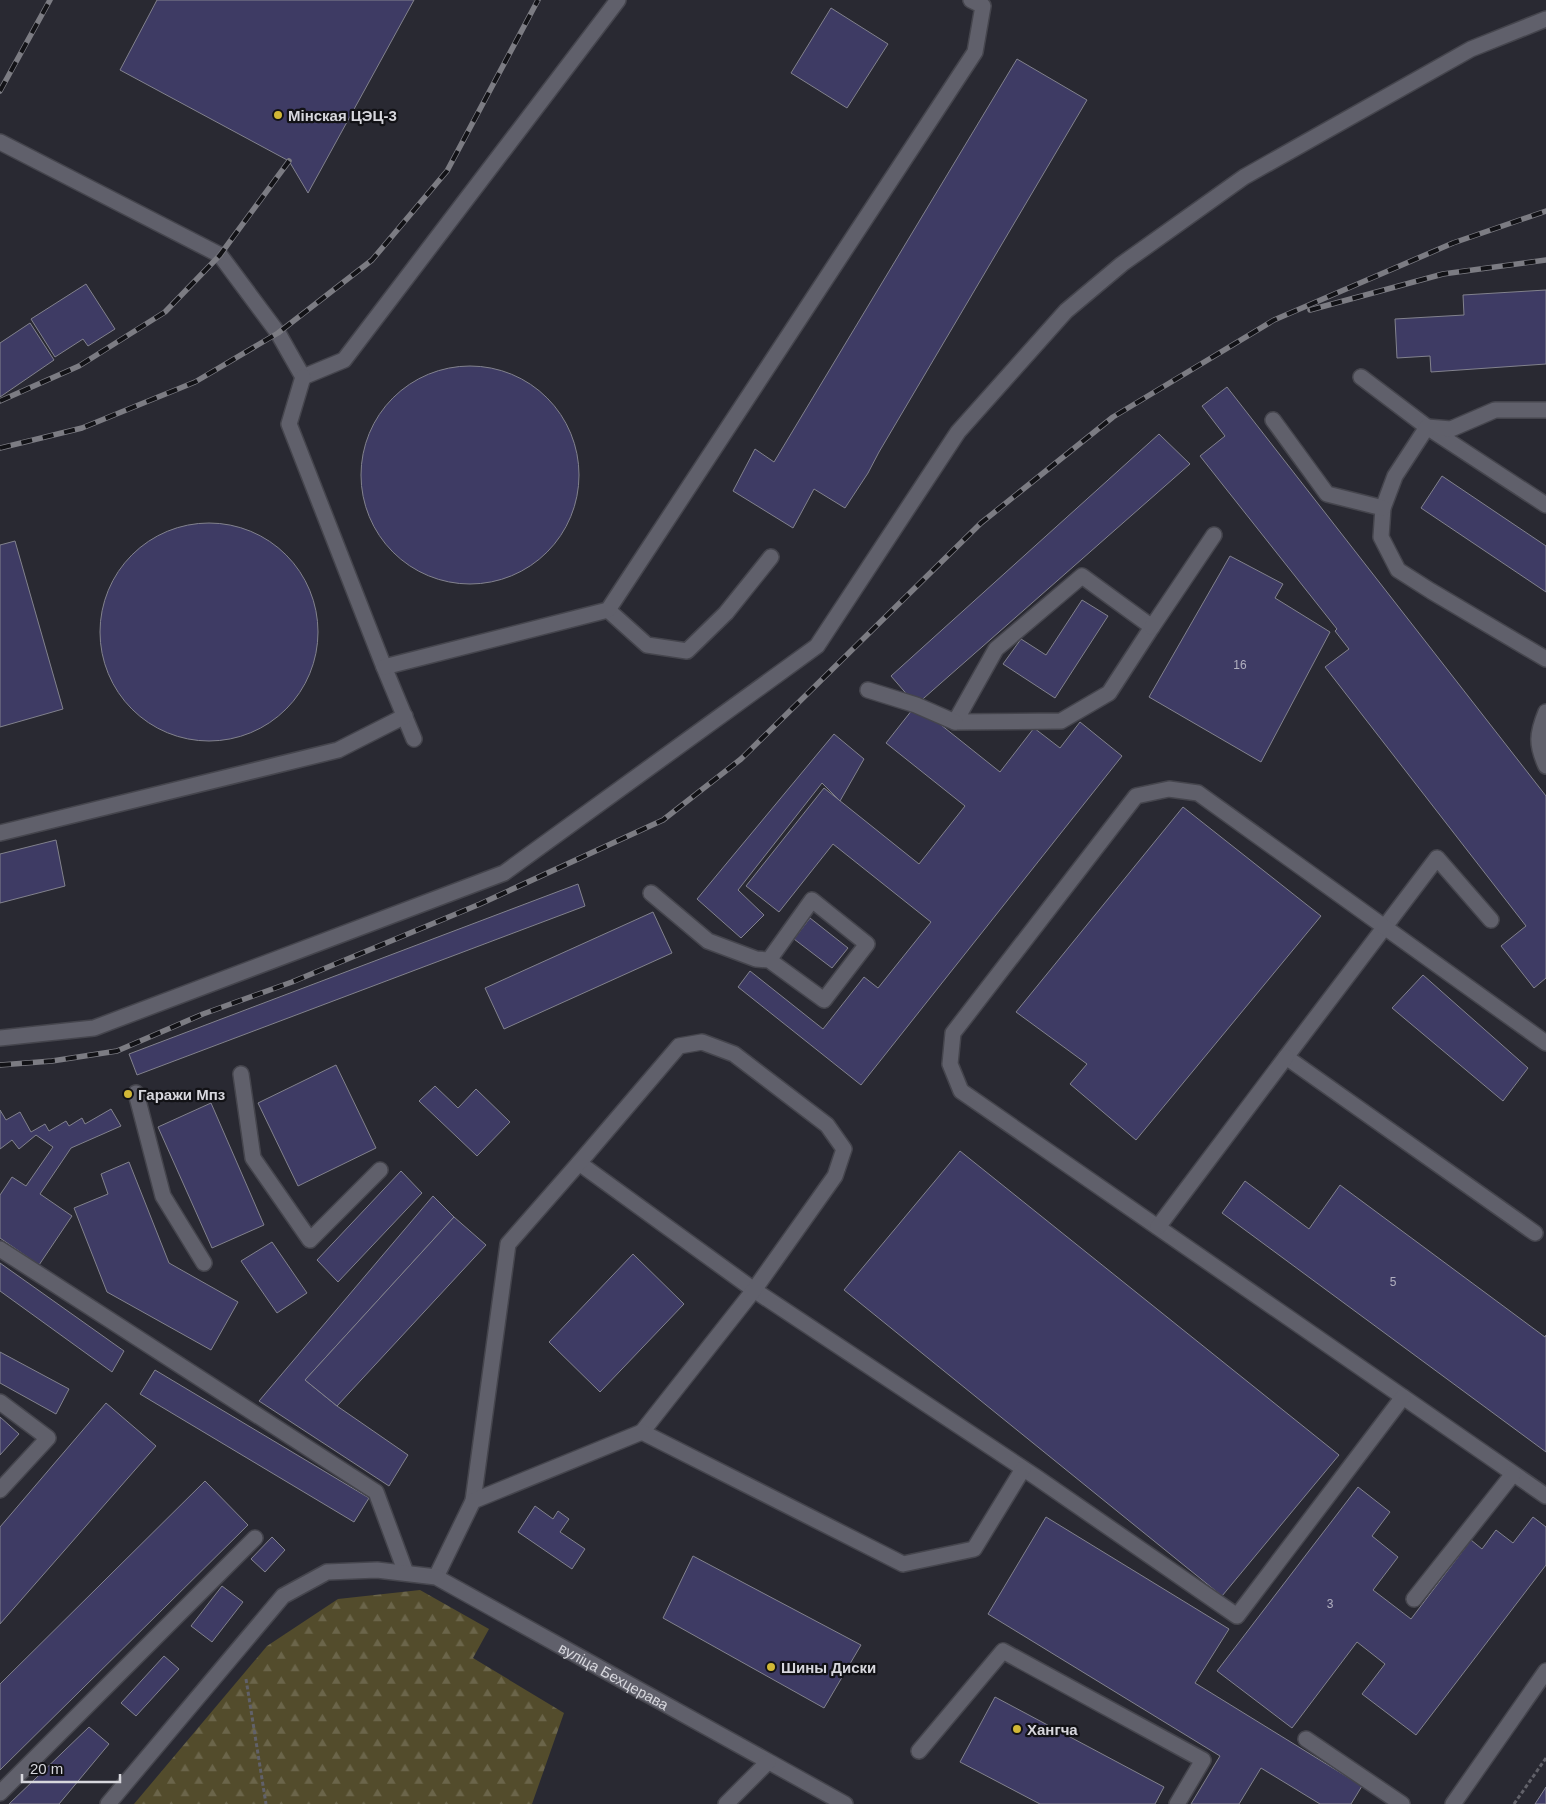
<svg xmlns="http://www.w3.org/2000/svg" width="1546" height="1804" viewBox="0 0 1546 1804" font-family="Arial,sans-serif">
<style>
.forest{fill:url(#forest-firs)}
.building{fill:#3e3b64;stroke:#82828d}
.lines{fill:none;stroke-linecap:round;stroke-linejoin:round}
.minor-casing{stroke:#45454d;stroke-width:18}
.path{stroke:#616169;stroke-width:3;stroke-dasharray:4 2.5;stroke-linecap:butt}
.minor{stroke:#60606b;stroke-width:15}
.rail-casing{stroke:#7c7c83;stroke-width:5.5}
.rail{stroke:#121216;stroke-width:4;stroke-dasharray:11;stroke-linecap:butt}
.poi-dot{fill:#d1b736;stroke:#121216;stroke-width:2}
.labels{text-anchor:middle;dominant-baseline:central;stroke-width:4.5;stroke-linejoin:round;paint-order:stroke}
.number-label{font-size:12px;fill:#b1b0bf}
.poi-label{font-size:15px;font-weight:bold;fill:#d7d7dd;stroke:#121216;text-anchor:start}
.street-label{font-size:15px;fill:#d7d7dd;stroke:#121216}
</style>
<defs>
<pattern id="forest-firs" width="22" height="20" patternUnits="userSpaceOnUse" patternTransform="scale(1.25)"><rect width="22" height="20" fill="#534c2c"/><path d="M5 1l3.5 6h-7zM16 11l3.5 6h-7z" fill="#6b654a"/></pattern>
</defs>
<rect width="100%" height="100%" fill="#292932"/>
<path class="forest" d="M420 1590 489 1629 473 1658 564 1713 532 1804H134L267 1646 338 1599Z"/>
<g class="building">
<path d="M157 0H414L308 193 289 161 120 70Z"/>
<path d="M831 8 888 44 847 108 791 73Z"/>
<path d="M1017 59 1087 100 879 452 868 473 845 508 814 489 793 528 733 491 755 449 774 462Z"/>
<path d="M86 284 115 329 88 346 83 339 55 357 31 319Z"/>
<path d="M1546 290V364L1431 372 1430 356 1397 358 1395 319 1464 315 1463 295Z"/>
<path d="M30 323 54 360 0 397V343Z"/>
<circle cx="470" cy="475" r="109"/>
<path d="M1227 387 1546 796V978L1534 988 1501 946 1526 926 1325 667 1349 649 1335 631 1337 629 1200 456 1225 436 1202 406Z"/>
<path d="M1159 434 1190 464 916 705 891 676Z"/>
<path d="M1442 476 1546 546V592L1421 508Z"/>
<circle cx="209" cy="632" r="109"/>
<path d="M15 541 63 709 0 727V545Z"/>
<path d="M1230 556 1283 584 1275 598 1330 632 1261 762 1149 697Z"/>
<path d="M1082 600 1108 616 1055 698 1003 664 1021 639 1046 655Z"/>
<path d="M916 705 1000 772 1034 728 1060 748 1080 722 1122 756 861 1085 738 987 750 971 823 1029 864 977 878 988 931 922 833 844 779 912 746 886 824 788 919 864 965 806 886 743Z"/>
<path d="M834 734 864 759 840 801 822 783 738 890 764 915 741 938 697 899Z"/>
<path d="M1183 807 1321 916 1136 1140 1070 1084 1087 1064 1016 1012Z"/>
<path d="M56 840 65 886 0 903V854Z"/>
<path d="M578 884 585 906 137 1075 129 1054Z"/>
<path d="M653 912 672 953 504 1029 485 988Z"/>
<path d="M810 918 848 948 832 968 794 939Z"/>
<path d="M1423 975 1528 1068 1503 1101 1392 1008Z"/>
<path d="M336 1065 376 1148 298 1186 258 1103Z"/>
<path d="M435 1086 458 1108 476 1089 510 1122 477 1156 419 1101Z"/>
<path d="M211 1103 264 1225 212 1248 158 1127Z"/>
<path d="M111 1109 121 1126 71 1148 40 1194 72 1216 39 1265 0 1238V1195L12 1177 26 1186 53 1147 36 1135 19 1149 12 1140 0 1149V1110L6 1120 20 1112 31 1132 45 1124 49 1131 66 1121 69 1126 82 1118 85 1124Z"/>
<path d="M960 1151 1339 1455 1222 1596 844 1290Z"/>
<path d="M129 1162 169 1263 238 1302 211 1350 107 1292 74 1208 108 1194 101 1174Z"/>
<path d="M401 1171 422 1193 338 1282 317 1260Z"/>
<path d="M1245 1181 1309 1229 1340 1185 1545 1337 1546 1335V1452L1222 1213Z"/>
<path d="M433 1196 454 1217 305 1380 337 1406 408 1455 389 1486 259 1401Z"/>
<path d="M454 1217 486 1245 337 1406 305 1380Z"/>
<path d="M272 1242 307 1293 277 1313 241 1261Z"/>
<path d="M633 1254 684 1304 600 1392 549 1342Z"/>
<path d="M0 1263 124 1351 112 1372 0 1291Z"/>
<path d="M0 1352 69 1389 56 1414 0 1383Z"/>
<path d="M155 1370 369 1498 354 1522 140 1394Z"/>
<path d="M106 1403 156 1446 0 1624V1527Z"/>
<path d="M0 1417 19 1434 0 1455Z"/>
<path d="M205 1481 248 1525 0 1770V1684Z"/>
<path d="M1358 1487 1390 1512 1372 1536 1398 1557 1373 1590 1411 1619 1471 1540 1482 1549 1496 1530 1513 1543 1533 1517 1546 1527V1565L1416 1735 1362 1694 1385 1664 1357 1642 1292 1728 1217 1671Z"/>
<path d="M535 1506 553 1519 558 1511 569 1519 560 1532 585 1549 572 1569 518 1532Z"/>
<path d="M1046 1517 1229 1629 1195 1683 1362 1786 1351 1804H1320L1261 1768 1239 1804H1191L1220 1756 988 1614Z"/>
<path d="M272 1537 285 1550 265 1572 251 1559Z"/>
<path d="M693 1556 861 1645 824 1708 663 1618Z"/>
<path d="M222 1586 243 1602 212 1642 191 1626Z"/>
<path d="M164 1656 179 1669 136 1716 121 1703Z"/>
<path d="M995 1697 1164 1787 1155 1804H1040L960 1762Z"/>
<path d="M89 1727 109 1744 59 1804H9Z"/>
<path d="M1546 1787V1804H1535Z"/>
</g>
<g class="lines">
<g class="minor-casing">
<g id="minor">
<path d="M0 142 220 255 278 333 303 377 344 360 618 0"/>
<path d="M303 377 289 424 384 667 414 739"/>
<path d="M1361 377 1427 427 1546 505"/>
<path d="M1546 410H1495L1451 429 1427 427 1395 476 1383 508 1381 537 1398 570 1431 591 1546 659"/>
<path d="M1273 420 1327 494 1383 508"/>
<path d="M1082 576 1152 627 1109 693 1061 721 955 722 996 649Z"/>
<path d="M608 610 647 645 687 651 726 613 771 557"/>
<path d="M1152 627 1214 535"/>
<path d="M384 667 608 610 975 52 983 6 971 0"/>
<path d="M868 690 916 705 955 722"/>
<path d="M1546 712C1537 734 1536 744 1546 766"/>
<path d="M0 833 338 750 405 716"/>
<path d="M651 893 708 941 756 959 769 960 824 1000 867 944 812 900 769 960"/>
<path d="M1491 920 1437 858 1286 1057 1535 1233"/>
<path d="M0 1038 94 1028 504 873 817 646 958 432 1066 311 1122 264 1244 177 1471 49 1546 19"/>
<path d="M1546 1043 1198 793 1169 789 1136 796 953 1033 950 1064 961 1091 1546 1496"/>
<path d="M241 1074 253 1158 310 1240 380 1170"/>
<path d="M136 1093 163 1196 204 1263"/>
<path d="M579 1163 754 1290 1036 1477 1237 1616 1403 1397"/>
<path d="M1158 1227 1286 1057"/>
<path d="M0 1249 376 1492 406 1573"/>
<path d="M0 1402 48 1438 0 1490"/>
<path d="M473 1501 508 1244 579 1163 679 1046 702 1042 734 1054 827 1125 844 1149 835 1176 754 1290 642 1432"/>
<path d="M436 1577 473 1501 642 1432 903 1564 974 1549 1023 1469"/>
<path d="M1414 1599 1513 1474"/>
<path d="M1306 1739 1402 1804"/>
<path d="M919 1751 1003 1651 1203 1760 1177 1804"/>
<path d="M0 1793 255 1538"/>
<path id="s1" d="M108 1804 283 1596 327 1572 377 1570 436 1577 845 1804"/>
<path d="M726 1804 768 1762"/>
<path d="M1453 1804 1546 1671"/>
</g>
</g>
<g class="path">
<path d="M246 1679 266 1804"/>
<path d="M1514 1804 1546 1758"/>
</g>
<use href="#minor" class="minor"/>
<g class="rail-casing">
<g id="rail">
<path d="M0 91 50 0"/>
<path d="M1310 310 1443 274 1546 260"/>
<path d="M0 401 79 366 165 312 220 255 289 161"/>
<path d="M0 448 82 428 195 382 278 333 372 260 447 171 538 0"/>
<path d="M0 1065 52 1061 117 1051 203 1014 292 982 480 904 663 820 741 759 981 523 1113 417 1274 320 1453 243 1546 211"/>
</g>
</g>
<use href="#rail" class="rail"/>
</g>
<g class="poi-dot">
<circle cx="278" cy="115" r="5"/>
<circle cx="128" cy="1094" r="5"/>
<circle cx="771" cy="1667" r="5"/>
<circle cx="1017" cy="1729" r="5"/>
</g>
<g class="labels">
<g class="number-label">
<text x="1240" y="665">16</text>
<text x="1393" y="1282">5</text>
<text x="1330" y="1604">3</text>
</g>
<g class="poi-label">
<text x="288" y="115">Мінская ЦЭЦ-3</text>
<text x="138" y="1094">Гаражи Мпз</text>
<text x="781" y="1667">Шины Диски</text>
<text x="1027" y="1729">Хангча</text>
</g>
<g class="street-label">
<text stroke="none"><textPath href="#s1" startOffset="635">вуліца Бехцерава</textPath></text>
</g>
</g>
<path d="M22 1774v8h98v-8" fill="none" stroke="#d7d7dd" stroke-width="2.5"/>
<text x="30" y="1774" font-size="15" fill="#d7d7dd" stroke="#121216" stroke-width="4" paint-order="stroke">20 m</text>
</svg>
